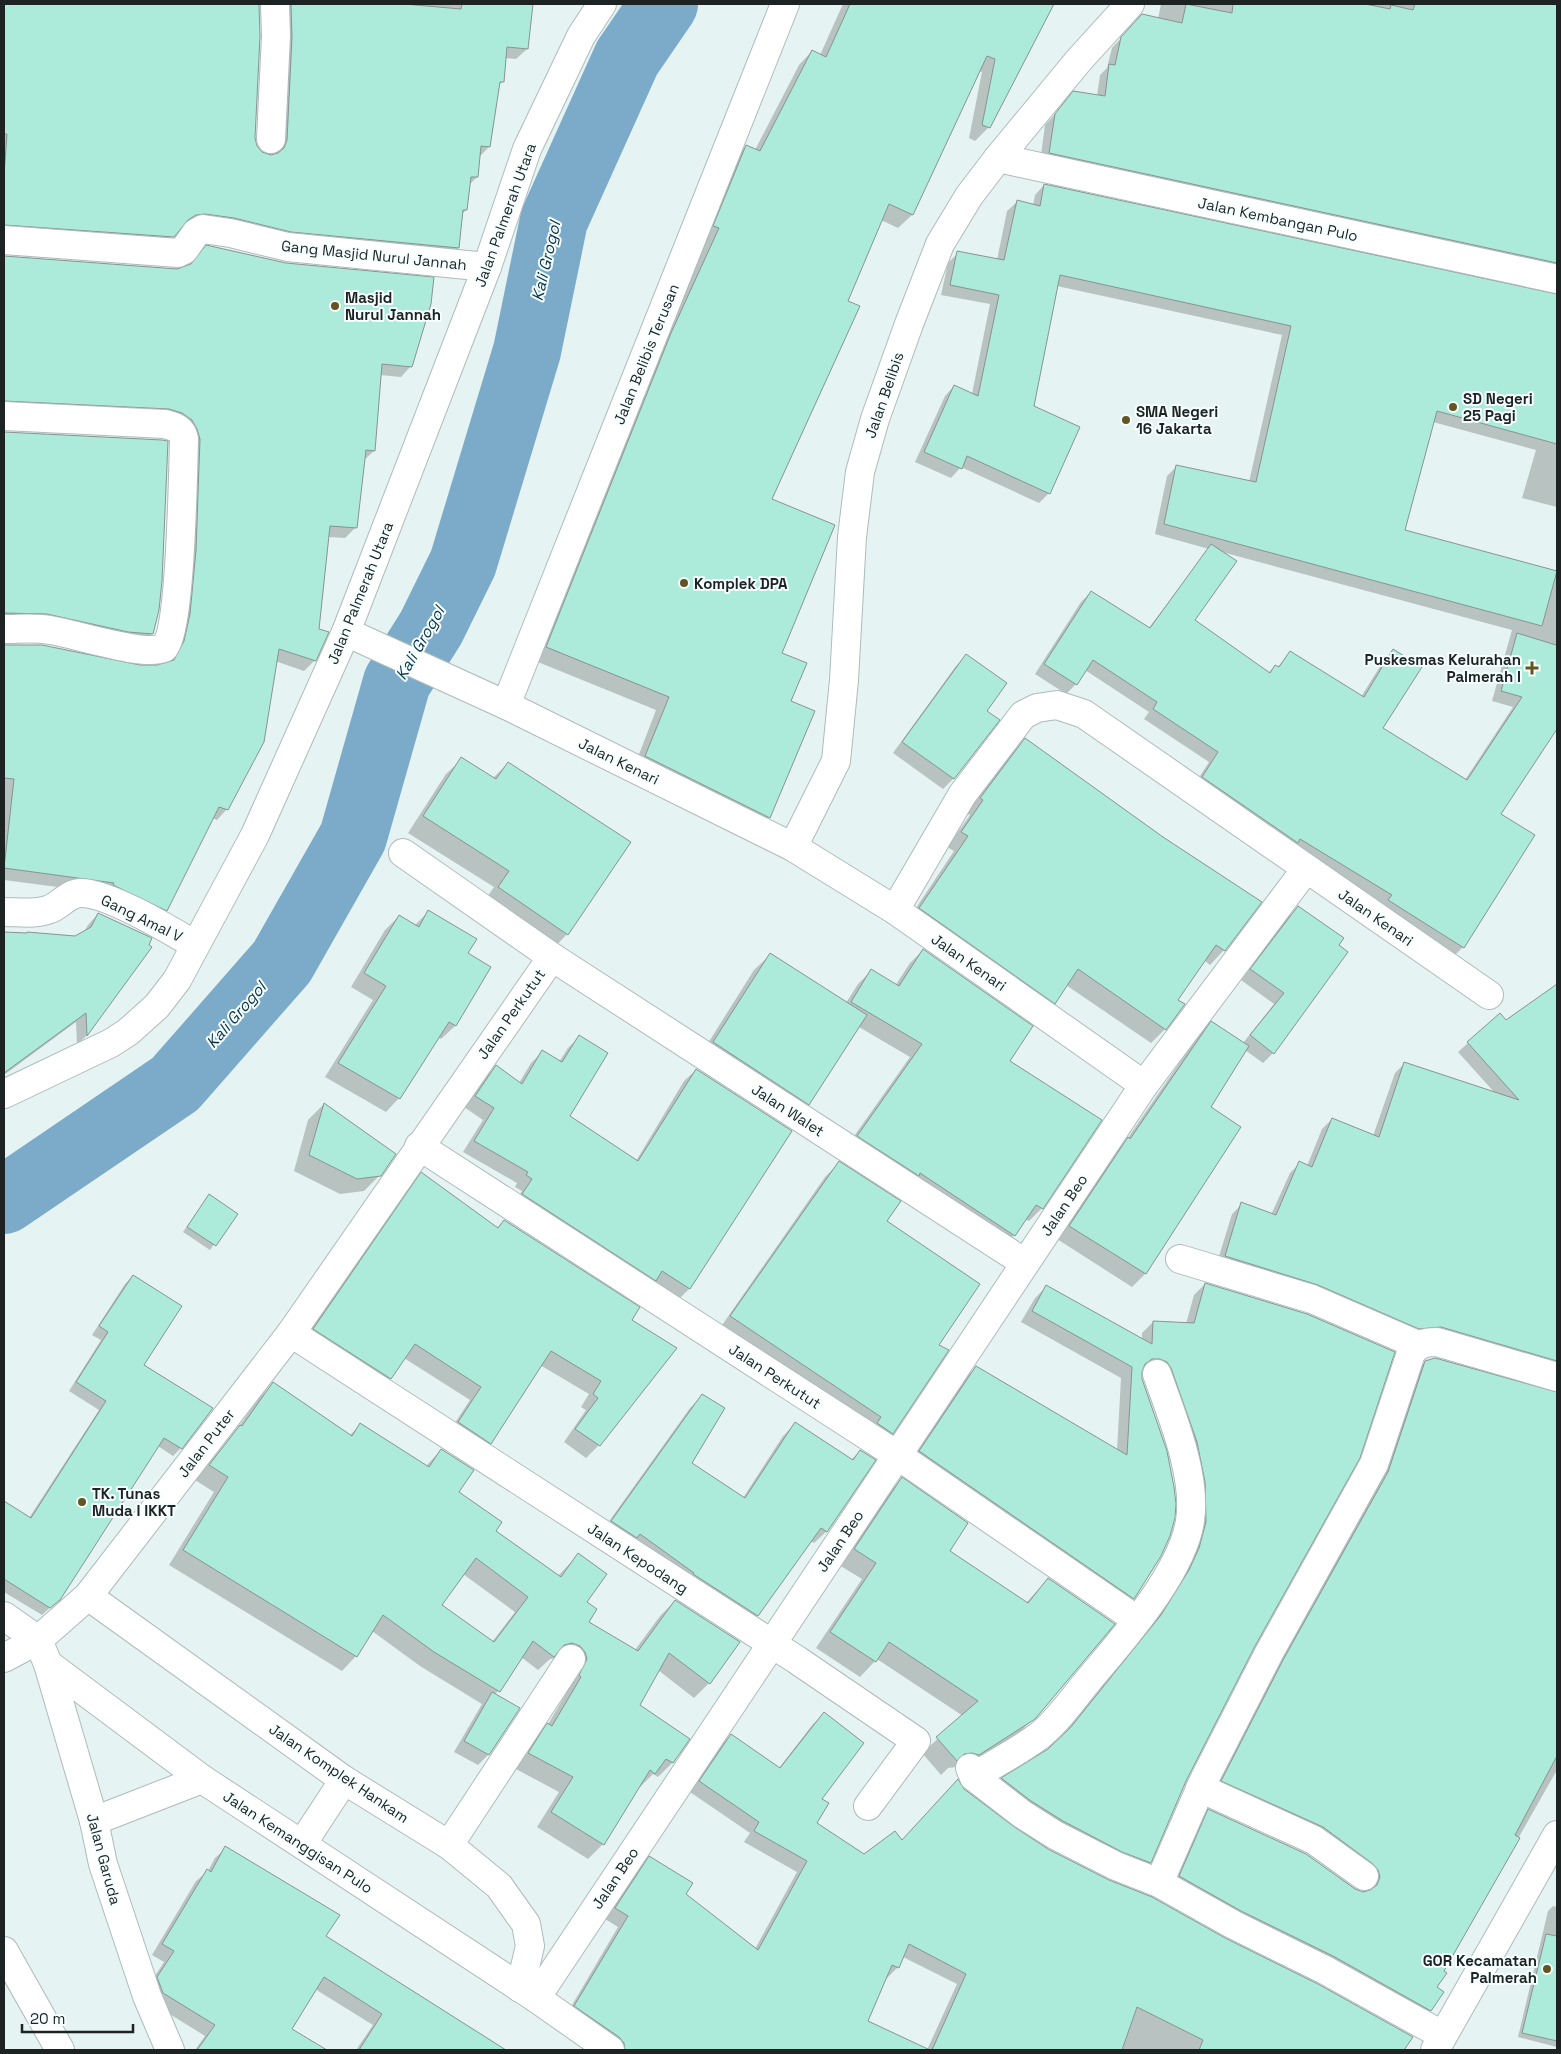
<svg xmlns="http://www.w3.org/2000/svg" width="1561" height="2054" viewBox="0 0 1561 2054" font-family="'Space Grotesk',sans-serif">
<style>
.shadow{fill:#0003;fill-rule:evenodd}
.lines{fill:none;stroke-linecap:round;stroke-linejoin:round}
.river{stroke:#7babc9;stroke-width:68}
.building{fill:#acead9;stroke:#889491;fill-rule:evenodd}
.minor-casing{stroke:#aebbbb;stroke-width:30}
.minor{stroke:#fff;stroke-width:28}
.poi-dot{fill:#635522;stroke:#f6ffff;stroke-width:2}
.labels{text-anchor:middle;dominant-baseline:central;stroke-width:4;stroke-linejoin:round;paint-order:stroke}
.street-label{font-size:15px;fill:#1d2222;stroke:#f6ffff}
.poi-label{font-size:15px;font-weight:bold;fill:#1d2222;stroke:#f6ffff;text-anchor:start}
.water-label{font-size:16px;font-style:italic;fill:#0a3349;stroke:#f6ffff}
</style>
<rect width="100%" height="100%" fill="#e5f3f2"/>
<g class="shadow">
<path d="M4 4H258L259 36 254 138 256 146 261 153 271 156 275 155 277 151 275 4H540H532L527 49 516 59 505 58 502 82 498 86 489 147 479 157 477 177 469 185 466 210 462 214 458 248 447 258 194 224 180 228 162 247 4 235Z"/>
<path d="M843 4H1053L989 127 975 141 969 138 982 72 979 71 912 215 898 228 881 220 847 301 770 500 780 654 790 702 769 817 755 831 633 770 656 710 533 660 658 348 706 242 701 240 733 160 746 146 755 150 799 65 812 51 820 55Z"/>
<path d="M1161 4H1557V277L1040 162 1045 125 1074 93 1097 96 1100 75 1107 68 1112 48 1132 26 1158 19Z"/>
<path d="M1044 185 1557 295V507L1522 498 1536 450 1433 422 1403 531 1557 573V727L1500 814 1463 947 1454 956 1193 787 1209 762 1144 719 1149 712 1085 670 1076 684 1066 694 1035 674 1081 602 1091 592 1148 629 1209 549 1155 534 1167 476 1177 466 1249 482 1282 335 1057 286 1033 407 1049 493 1039 503 961 467 951 478 915 462 945 396 954 386 972 394 990 304 941 295 948 263 958 253 997 260 1007 211 1017 202 1033 205 1035 195ZM1222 552 1512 630 1492 701 1513 707 1465 780 1381 729 1393 651 1384 660 1361 697 1290 652 1277 668 1275 666 1268 673 1193 620Z"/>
<path d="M207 247 411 366 401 377 380 375 374 451 363 461 355 528 345 538 328 537 315 660 304 671 275 661 227 809 217 820 212 818 166 910 155 920 104 893 4 880V646H42L139 666 157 667 169 663 174 653 187 439 4 411V257L177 270 189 266Z"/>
<path d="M4 433 166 442 152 634 141 644 4 624Z"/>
<path d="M967 656 986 711 953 779 943 789 893 753 956 666Z"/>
<path d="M1026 739 1224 950 1210 965 1204 960 1176 1000 1165 1029 1151 1043 1066 985 1054 1003 1040 1017 906 923 954 851 947 847 970 815 966 813 1011 754Z"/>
<path d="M462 759 493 778 508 763 567 934 552 950 483 903 494 887 408 833 446 774Z"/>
<path d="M1298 908 1342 939 1273 1053 1263 1063 1245 1050 1209 1107 1239 1128 1145 1274 1132 1287 1057 1239 1115 1152 1125 1142 1198 1036 1212 1023 1243 1043 1274 1004 1241 980 1287 918Z"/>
<path d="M428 912 467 954 490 967 455 1026 441 1039 438 1037 399 1098 386 1112 325 1077 373 1000 351 987 385 930 399 916 414 926Z"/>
<path d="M98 914 150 947 86 1036 77 1045 76 1022 4 1075V933L75 937 84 932 88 925Z"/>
<path d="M923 950 1009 1061 1100 1121 1042 1208 1029 1221 1025 1219 1014 1235 1001 1248 845 1149 910 1057 859 1027 808 1104 793 1120 698 1059 754 970 770 955 846 1003 858 984 871 971 895 986 910 963Z"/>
<path d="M1557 985V1375L1431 1336 1216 1266 1232 1214 1242 1204 1271 1215 1290 1173 1300 1163 1307 1166 1322 1129 1332 1119 1373 1136 1395 1073 1404 1064 1495 1093 1458 1052 1468 1043 1505 1021Z"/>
<path d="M579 1037 568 1116 636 1161 684 1081 696 1070 791 1132 689 1289 678 1300 511 1206 522 1191 515 1187 517 1183 463 1152 483 1120 464 1107 485 1078 496 1067 519 1083 531 1063 542 1052 559 1062 568 1048Z"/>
<path d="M324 1104 380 1175 364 1191 340 1194 294 1171 308 1120Z"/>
<path d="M839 1163 885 1222 938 1345 892 1433 878 1447 718 1331 825 1177Z"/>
<path d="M422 1174 497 1228 504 1221 630 1320 675 1349 599 1445 586 1458 564 1442 586 1410 581 1407 589 1394 540 1365 490 1443 477 1455 447 1435 470 1400 404 1358 390 1378 378 1391 302 1342 409 1187Z"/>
<path d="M205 1201 236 1214 210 1250 183 1232Z"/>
<path d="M133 1276 142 1365 181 1448 173 1456 158 1446 59 1599 42 1615 4 1592V1502L29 1518 99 1410 69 1391 101 1340 92 1335 125 1284Z"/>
<path d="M1205 1284 1254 1645 1185 1781 1150 1862 1138 1873 991 1790 1002 1779 1049 1750 1061 1738 1150 1628 1178 1583 1195 1534 1148 1370H1141L1133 1598 1122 1609 909 1463 964 1379 976 1368 1117 1451 1121 1378 1021 1322 1035 1298 1047 1286 1142 1340V1333L1153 1322 1186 1324 1194 1295Z"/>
<path d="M1425 1362 1557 1393V1770L1442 1972 1435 1988 1430 2010 1420 2020 1170 1886 1199 1820 1209 1810 1355 1890 1363 1893 1369 1892 1370 1888 1212 1790 1415 1372Z"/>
<path d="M273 1384 349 1436 361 1424 426 1466 441 1450 458 1492 494 1531 558 1576 578 1555 587 1622 635 1650 660 1616 675 1601 709 1683 694 1698 658 1670 639 1705 672 1763 658 1777 653 1774 640 1787 639 1786 603 1844 588 1859 537 1827 559 1792 514 1768 533 1740 547 1726 567 1692 557 1658 550 1659 538 1670 521 1657 495 1695 518 1708 488 1755 478 1765 454 1752 482 1704 420 1666 372 1631 356 1656 342 1671 169 1565 214 1492 195 1480 235 1432 259 1398ZM463 1574 515 1612 492 1642 440 1605Z"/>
<path d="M702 1396 690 1463 743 1498 783 1436 795 1424 851 1460 860 1451 827 1531 814 1543 810 1541 757 1615 745 1627 600 1534 690 1408Z"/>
<path d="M902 1479 948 1551 1026 1603 1048 1579 1034 1718 1018 1734 963 1770 956 1767 948 1768 941 1775 922 1753 963 1716 877 1659 860 1677 816 1648 862 1579 839 1565 887 1494Z"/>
<path d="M824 1714 820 1799 815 1824 864 1856 902 1842 964 1790 1012 1827 1047 1850 1226 1940 1411 2037 1402 2050H927L957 1984 903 1957 898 1967 887 1978 886 1977 866 2022 927 2050H610L565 2017 618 1927 605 1919 639 1868 649 1858 685 1894 755 1949 797 1872 744 1842 750 1833 690 1792 720 1746 731 1735 779 1768 813 1724Z"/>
<path d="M226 1848 324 1936 504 2050H356L373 2025 315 1989 291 2029 324 2050H195L205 2036 152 2003 147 1988 164 1962 152 1955 196 1881 208 1871 215 1858Z"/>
<path d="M1553 1906 1557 1907V2047L1518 2037 1548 1911Z"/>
</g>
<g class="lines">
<path class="river" d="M4 1200 175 1084 282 962 353 837 397 682 431 628 463 563 527 351 554 220 627 58 664 4"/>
</g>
<g class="building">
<path d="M4 4H259L260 36 255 138 257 146 262 152 271 155 278 153 284 148 287 140 292 37 291 4H404L461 9 462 4H533L528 49 507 47 504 82H500L490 147 481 146 478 177H471L467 210H463L459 248 291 232 234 218 205 214 196 215 188 220 174 237 4 225V175L7 134H4Z"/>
<path d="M850 4H1054L990 128 982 125 995 59 987 56 913 215 889 204 848 301 860 306 772 499 835 525 782 653 807 663 791 701 815 711 770 818 645 756 669 697 546 647 671 333 719 228 713 226 746 145 760 151 812 50 826 57Z"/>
<path d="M1186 4 1232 13 1233 4H1365L1390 9 1391 5 1413 10 1415 4H1557V263L1049 153 1055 114 1073 91 1105 96 1109 64 1115 65 1121 37 1142 14 1182 23Z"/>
<path d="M1044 184 1557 294V444L1437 411 1405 530 1557 571 1542 626 1164 524 1176 465 1256 482 1291 326 1060 275 1034 406 1080 427 1050 494 967 456 962 469 924 452 954 385 978 396 999 295 950 285 957 251 1004 260 1017 200 1040 206Z"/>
<path d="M206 245 286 263 434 277 431 304 412 367 382 364 375 451 366 450 357 528 330 526 319 629 329 632 316 661 279 649 264 742 228 810 219 807 167 911 113 885 114 883 4 868 14 779 4 778V645H42L140 665H157L174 660 184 641 190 614 196 550 200 439 197 429 192 420 182 413 169 409 4 401V256L177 269 191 264Z"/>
<path d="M4 432 162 440 168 441 162 581 159 610 153 634 128 632 47 614 4 613Z"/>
<path d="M1211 544 1237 561 1195 620 1270 673 1275 665 1279 667 1290 651 1364 697 1393 649 1422 667 1383 728 1467 780 1522 697 1501 691 1517 633 1556 645 1557 643V729L1501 814 1535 835 1464 948 1388 900 1392 895 1300 839 1298 843 1202 777 1218 752 1153 709 1157 702 1093 660 1077 685 1044 664 1091 591 1150 628Z"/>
<path d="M966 654 1007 683 987 711 1000 720 954 779 902 742Z"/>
<path d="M1025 738 1163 837 1262 902 1225 951 1216 945 1178 1000 1185 1004 1166 1030 1078 969 1055 1004 919 908 968 836 961 832 983 800 980 798Z"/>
<path d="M461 757 496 779 508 762 631 842 568 935 498 887 509 871 423 816Z"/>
<path d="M1298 906 1344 938 1339 945 1348 952 1274 1054 1250 1035 1284 993 1250 969Z"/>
<path d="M428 910 477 939 468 953 491 967 456 1026 449 1022 400 1099 338 1063 386 986 364 973 399 915 419 927Z"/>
<path d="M98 913 152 938 149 945 152 947 87 1036 86 1013 4 1073V932L27 933V932L75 936 91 927Z"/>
<path d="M923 949 1033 1026 1010 1061 1102 1120 1043 1209 1036 1205 1015 1236 920 1173 919 1176 857 1136 922 1044 851 1002 871 969 899 986Z"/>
<path d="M770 953 867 1015 809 1105 713 1042Z"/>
<path d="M1557 984V1361L1441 1327 1419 1329 1318 1285 1225 1256 1241 1202 1276 1215 1299 1161 1312 1167 1332 1118 1379 1137 1404 1062 1519 1100 1467 1042 1500 1013 1506 1020Z"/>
<path d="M1211 1021 1249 1046 1211 1107 1241 1127 1146 1274 1069 1226 1128 1137 1130 1139Z"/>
<path d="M579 1035 608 1053 570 1116 638 1161 696 1069 792 1131 690 1289 662 1271 656 1281 522 1194 532 1179 526 1175 528 1172 474 1141 494 1108 475 1096 496 1065 522 1084 542 1050 562 1062Z"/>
<path d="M324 1103 396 1154 381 1176 357 1179 309 1155Z"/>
<path d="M839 1161 901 1201 887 1221 980 1284 939 1345 949 1350 893 1434 877 1423 881 1417 730 1316Z"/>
<path d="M421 1172 498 1228 504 1220 640 1307 632 1320 677 1348 600 1446 575 1429 598 1398 593 1394 601 1381 551 1351 491 1444 458 1422 481 1387 415 1344 391 1379 313 1329Z"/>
<path d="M209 1194 238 1214 216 1246 187 1227Z"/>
<path d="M133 1275 182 1306 144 1365 213 1408 182 1449 164 1438 60 1600 50 1608 4 1579V1501L31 1518 106 1401 76 1382 108 1332 99 1326Z"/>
<path d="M1205 1283 1307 1314 1395 1352 1360 1458 1255 1646 1186 1781 1151 1863 1122 1852 1063 1821 1031 1801 1001 1778 1048 1749 1070 1728 1161 1615 1189 1570 1199 1548 1206 1522 1205 1482 1197 1442 1171 1368 1167 1362 1160 1359H1152L1145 1364 1142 1372V1379L1167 1451 1174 1487 1176 1504 1175 1518 1170 1536 1161 1556 1134 1599 919 1451 976 1366 1127 1455 1132 1367 1032 1311 1046 1285 1152 1344 1153 1321 1194 1323Z"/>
<path d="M1435 1358 1557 1392V1756L1515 1835 1520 1838 1444 1971 1447 1973 1437 1987 1444 1992 1431 2011 1333 1956 1241 1911 1179 1876 1208 1809 1306 1854 1355 1889 1363 1892 1370 1890 1377 1885 1380 1877 1378 1870 1373 1864 1323 1827 1221 1781 1283 1660 1388 1472 1425 1361Z"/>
<path d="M273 1382 352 1436 360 1423 429 1467 441 1449 474 1470 459 1492 502 1522 496 1531 561 1577 578 1553 607 1574 587 1602 597 1609 589 1622 638 1651 675 1600 740 1642 710 1684 669 1653 640 1705 690 1739 673 1763 666 1759 655 1774 650 1770 604 1845 551 1812 573 1777 528 1753 547 1723 552 1726 581 1677 579 1675 587 1659 585 1652 580 1646 572 1643 564 1645 554 1657 533 1641 500 1692 434 1652 383 1615 357 1657 183 1550 228 1477 209 1465 240 1425 242 1426ZM476 1558 528 1597 494 1642 442 1605Z"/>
<path d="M702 1394 725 1408 692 1463 745 1498 795 1422 853 1460 860 1450 876 1460 827 1532 821 1528 758 1616 693 1574 694 1573 640 1534 637 1538 611 1521Z"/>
<path d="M902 1477 968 1523 950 1551 1028 1603 1048 1578 1115 1624 1035 1719 979 1755 972 1753 964 1754 957 1761 936 1737 978 1701 889 1642 876 1662 830 1632 876 1563 854 1549Z"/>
<path d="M492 1692 520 1708 489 1755 464 1741Z"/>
<path d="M824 1712 864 1743 822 1799 829 1803 817 1823 864 1854 895 1831 902 1840 958 1779 964 1789 1013 1826 1048 1849 1109 1880 1152 1897 1227 1939 1318 1984 1413 2037 1404 2050H1199L1203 2040 1137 2007 1122 2050H932L966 1974 909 1944 899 1968 892 1965 868 2021 930 2050H625L624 2043 619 2037 574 2006 628 1916 615 1908 649 1856 693 1883 686 1894 758 1950 807 1861 754 1831 759 1822 699 1781 731 1734 780 1768Z"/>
<path d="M225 1846 340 1915 326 1936 506 2050H359L382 2014 324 1977 292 2029 327 2050H197L215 2025 163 1993 157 1977 174 1951 162 1944 207 1869 211 1872Z"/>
<path d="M1546 1934 1557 1936V2041L1522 2033Z"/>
</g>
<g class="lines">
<g class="minor-casing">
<g id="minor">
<path d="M271 139 276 36 275 4"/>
<path d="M998 158 1557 279"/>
<path d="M4 240 178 253 184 250 196 233 203 229 230 233 288 247 487 267"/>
<path d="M4 416 165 424C175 427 182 428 184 439 183 473 181 629 164 648 143 657 76 634 50 630 35 627 19 629 4 629"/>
<path d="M346 632 506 705 793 847 895 910 1144 1085"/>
<path d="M506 705 785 4"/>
<path d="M793 847 836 761 844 680 852 537 860 472 875 419 909 324 940 244 969 196 998 158 1079 60 1130 4"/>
<path d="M403 853 552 957 1025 1263"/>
<path d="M895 910 962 795 1023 715 1037 708 1057 705 1084 714 1489 995"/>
<path d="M4 912C18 912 36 915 50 909 61 905 67 894 80 893 107 892 170 930 195 945"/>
<path d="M4 1094 111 1043 128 1032 157 1006 177 980 255 835 346 632 487 267 527 149 581 36 602 4"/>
<path d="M419 1146 897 1455 1127 1613"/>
<path d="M1180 1259 1312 1299 1418 1345"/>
<path d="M291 1333 797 1660 916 1741 868 1806"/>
<path d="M88 1596 344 1780 449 1845 499 1886 526 1924 530 1946 520 1988"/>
<path d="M4 1616 38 1640 48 1664 202 1779 536 1998 610 2050"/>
<path d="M4 1658 38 1640 88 1596 291 1333 552 957"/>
<path d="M48 1664 94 1821 103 1864 147 1996 170 2050"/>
<path d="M970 1768 974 1777C995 1763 1019 1751 1039 1736 1057 1722 1072 1700 1087 1682 1121 1641 1182 1574 1190 1521 1197 1476 1172 1416 1157 1374"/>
<path d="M974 1777 1022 1814 1055 1835 1116 1866 1159 1883 1234 1925 1325 1970 1442 2035"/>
<path d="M1200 1788 1314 1840 1364 1876"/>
<path d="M94 1821 202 1779"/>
<path d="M302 1844 344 1780"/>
<path d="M449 1845 571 1659"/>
<path d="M1159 1883 1204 1780 1269 1653 1374 1464 1411 1353C1419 1344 1424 1342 1437 1342L1557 1377"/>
<path d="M4 1951 60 2050"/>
<path d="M536 1998 1144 1085 1306 869"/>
<path d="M1435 2050 1557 1835"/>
</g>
</g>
<use href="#minor" class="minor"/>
</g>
<g class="poi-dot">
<circle cx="335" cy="306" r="5"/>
<circle cx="1453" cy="407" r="5"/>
<circle cx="1126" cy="420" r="5"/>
<circle cx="684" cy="583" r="5"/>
<path d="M1529.5 660.5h5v5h5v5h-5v5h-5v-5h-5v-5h5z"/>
<circle cx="82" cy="1502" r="5"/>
<circle cx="1547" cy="1969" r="5"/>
</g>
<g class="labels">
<g class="street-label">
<text transform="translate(505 215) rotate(-70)">Jalan Palmerah Utara</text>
<text transform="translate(1278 219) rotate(12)">Jalan Kembangan Pulo</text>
<text transform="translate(374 255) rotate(6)">Gang Masjid Nurul Jannah</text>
<text transform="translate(646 354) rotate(-68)">Jalan Belibis Terusan</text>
<text transform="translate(884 395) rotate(-71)">Jalan Belibis</text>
<text transform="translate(360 593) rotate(-68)">Jalan Palmerah Utara</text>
<text transform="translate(619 761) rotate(26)">Jalan Kenari</text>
<text transform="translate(1376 917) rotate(35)">Jalan Kenari</text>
<text transform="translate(142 918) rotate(26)">Gang Amal V</text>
<text transform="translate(969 962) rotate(35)">Jalan Kenari</text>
<text transform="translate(511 1014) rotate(-55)">Jalan Perkutut</text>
<text transform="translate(788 1110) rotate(33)">Jalan Walet</text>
<text transform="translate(1064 1205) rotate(-56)">Jalan Beo</text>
<text transform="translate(775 1376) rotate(33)">Jalan Perkutut</text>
<text transform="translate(206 1443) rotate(-52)">Jalan Puter</text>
<text transform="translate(840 1541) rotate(-56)">Jalan Beo</text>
<text transform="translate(638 1558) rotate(33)">Jalan Kepodang</text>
<text transform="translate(339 1773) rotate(34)">Jalan Komplek Hankam</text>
<text transform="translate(298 1842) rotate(33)">Jalan Kemanggisan Pulo</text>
<text transform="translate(104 1859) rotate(75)">Jalan Garuda</text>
<text transform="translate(615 1878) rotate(-56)">Jalan Beo</text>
</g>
<g class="poi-label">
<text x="345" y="297">Masjid<tspan x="345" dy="17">Nurul Jannah</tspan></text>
<text x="1463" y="398">SD Negeri<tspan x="1463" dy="17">25 Pagi</tspan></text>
<text x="1136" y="411">SMA Negeri<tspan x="1136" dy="17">16 Jakarta</tspan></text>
<text x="694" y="583">Komplek DPA</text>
<text x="1521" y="659" text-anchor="end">Puskesmas Kelurahan<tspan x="1521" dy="17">Palmerah I</tspan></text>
<text x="92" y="1493">TK. Tunas<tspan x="92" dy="17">Muda I IKKT</tspan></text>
<text x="1537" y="1960" text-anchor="end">GOR Kecamatan<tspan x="1537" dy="17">Palmerah</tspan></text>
</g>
<g class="water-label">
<text transform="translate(546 261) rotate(-77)">Kali Grogol</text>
<text transform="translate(420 643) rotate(-60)">Kali Grogol</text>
<text transform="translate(236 1015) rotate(-49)">Kali Grogol</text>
</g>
</g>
<rect width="1561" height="2054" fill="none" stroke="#1d2222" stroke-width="10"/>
<path d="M22 2024v8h111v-8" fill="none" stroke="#1d2222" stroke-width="2.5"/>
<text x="30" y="2024" font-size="15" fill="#1d2222" stroke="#f6ffff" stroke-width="4" paint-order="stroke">20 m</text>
</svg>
